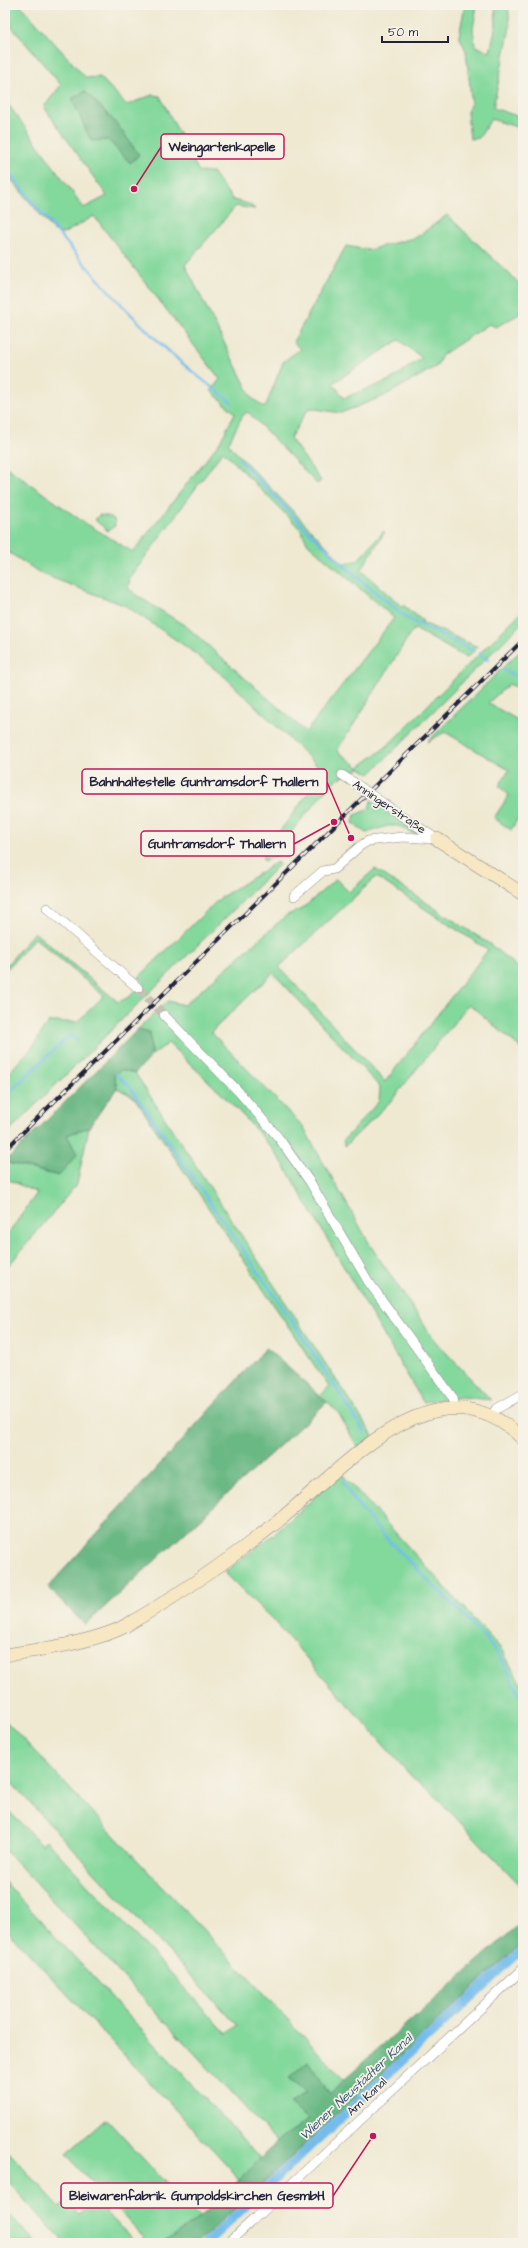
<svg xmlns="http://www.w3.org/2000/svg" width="528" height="2248" viewBox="0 0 528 2248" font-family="'Architects Daughter',sans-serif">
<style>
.green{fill:#83d89c;stroke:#527d6c;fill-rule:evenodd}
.forest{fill:#6ab884;stroke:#466d60}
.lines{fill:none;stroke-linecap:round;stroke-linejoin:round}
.stream{stroke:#73bceb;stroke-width:2.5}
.canal{stroke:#73bceb;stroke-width:9}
.street-tunnel{stroke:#c6c1b4;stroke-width:9;stroke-dasharray:9 4.5;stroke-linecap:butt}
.street-casing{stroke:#888686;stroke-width:10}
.secondary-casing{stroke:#888686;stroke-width:14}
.street{stroke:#fff;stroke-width:9}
.secondary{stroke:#f7e8c3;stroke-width:13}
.rail-casing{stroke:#22223b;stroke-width:4}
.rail{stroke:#f7f3e8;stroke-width:2.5;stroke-dasharray:8;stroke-linecap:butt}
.street-bridge-casing{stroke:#888686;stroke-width:10;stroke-linecap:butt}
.street-bridge{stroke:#fff;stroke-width:9}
.labels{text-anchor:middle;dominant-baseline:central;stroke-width:3.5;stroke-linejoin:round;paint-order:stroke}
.street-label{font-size:12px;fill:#22223b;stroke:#f7f3e8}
.water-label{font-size:13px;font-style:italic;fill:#3e5879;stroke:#f7f3e8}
.leader{fill:none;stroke:#c2185b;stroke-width:1.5}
.callout-dot{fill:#c2185b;stroke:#f7f3e8;stroke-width:1.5}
.callout{fill:#f7f3e8;stroke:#c2185b;stroke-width:1.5}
.callout-label{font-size:13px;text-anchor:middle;font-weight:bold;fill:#22223b}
</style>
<rect width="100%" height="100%" fill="#f7f3e8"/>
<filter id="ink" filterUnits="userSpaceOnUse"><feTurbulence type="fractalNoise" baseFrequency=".025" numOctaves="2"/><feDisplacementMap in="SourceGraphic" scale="8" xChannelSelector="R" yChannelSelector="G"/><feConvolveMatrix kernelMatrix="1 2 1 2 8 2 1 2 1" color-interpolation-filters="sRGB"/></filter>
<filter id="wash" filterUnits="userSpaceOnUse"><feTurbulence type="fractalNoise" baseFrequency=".012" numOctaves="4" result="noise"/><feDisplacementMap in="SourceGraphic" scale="16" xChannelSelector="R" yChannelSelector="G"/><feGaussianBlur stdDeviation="0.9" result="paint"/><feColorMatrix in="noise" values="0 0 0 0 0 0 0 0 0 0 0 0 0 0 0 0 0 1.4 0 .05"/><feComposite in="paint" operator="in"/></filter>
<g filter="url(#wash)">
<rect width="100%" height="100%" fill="#efe9d2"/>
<g class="green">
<path d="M5 5H20L86 78 100 77 127 105 152 95 160 96 199 172H212L233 200 249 204 255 209 236 206 185 265 252 398 265 408 283 362 300 349 293 342 346 246 368 250 417 237 447 215 523 287V312L496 327 489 324 442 355 437 366 384 396 341 413 309 408 290 438 321 481 317 484 248 412 243 415 228 444 343 563 357 561 384 531V533L361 570 402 607 403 605 423 621 421 622 478 647 466 658 415 629 412 631 337 751 359 767 386 747 523 610V622L370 774 360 768 334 781 286 838 278 855 264 861 262 855 324 772 225 677 185 646 126 606 42 574 5 550V466L82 521 133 552 220 442 235 413 211 391 220 379 94 216 63 234 53 230 5 172V100L84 208 107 196 44 107 61 85 5 19ZM399 340 422 358 390 380 344 398 333 383ZM223 451 300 529 308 544 394 618 306 732 187 627 136 595 128 588 130 578Z"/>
<path d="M465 5H477L473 29 475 46 490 52 496 24 495 5H508L510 27 493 108 523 118V129L491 119 479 138 470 139 467 112 471 103 470 87 466 51 459 36Z"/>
<path d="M99 515 107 516 114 519 115 526 108 531 95 520Z"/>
<path d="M523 648V691L509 684 488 703 523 723V810L511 830 494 818 509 795 499 786 509 770 445 732 427 742Z"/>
<path d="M371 800 420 833V835C410 834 405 827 397 826 387 824 375 831 366 833L353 823 355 815 369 809Z"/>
<path d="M277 862 279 865 5 1135V1077L33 1046 48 1022H77L104 996 35 938 5 971V963L7 965 34 932 118 1002 129 997 143 983 139 977 220 898Z"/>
<path d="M375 869 491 945 523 972V1050L469 1004 391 1101 345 1146 343 1141 379 1101 380 1087 273 973 211 1032 303 1127 372 1248 435 1341 491 1400 463 1397 423 1402 282 1162C249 1117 208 1081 168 1043L151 1056 150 1033 138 1029 168 1001 184 1005 287 915 302 909 336 879 349 892ZM376 877 488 950 385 1082 279 967Z"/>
<path d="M120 1069 135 1073 373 1436 358 1448 338 1412 320 1396 329 1387 134 1097 117 1088 114 1075Z"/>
<path d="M89 1127 77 1184 5 1270V1238L37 1193 5 1178V1162L59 1176 67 1135Z"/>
<path d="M341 1473 502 1650 523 1688V1888L431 1792 412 1777 272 1619 227 1575 226 1571 278 1531Z"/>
<path d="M5 1720 344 2079 330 2094 290 2079 306 2092 290 2103 308 2120 277 2142 5 1850V1807L42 1845 46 1840 227 2034 237 2025 5 1776Z"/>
<path d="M5 1882 261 2159 239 2181 230 2168 5 1928Z"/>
<path d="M106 2119 190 2209 200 2217 182 2233 161 2243H65L5 2179V2148L60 2207 66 2202 80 2215 94 2201 137 2243 143 2237 66 2154Z"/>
<path d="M5 2210 36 2243H5Z"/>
</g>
<g class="forest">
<path d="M85 91 117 124 139 155 130 163 108 140 91 141 72 99Z"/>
<path d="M138 1029 150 1032 151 1056 135 1073 121 1070 114 1075 117 1088 89 1127 67 1135 77 1154 59 1176 5 1162Z"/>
<path d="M266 1348 327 1402 85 1625 48 1587Z"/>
<path d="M523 1921V1942L198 2243H161C206 2221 239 2178 276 2143 285 2134 298 2128 308 2120L289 2103 306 2092 289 2078 309 2062 330 2094 344 2079Z"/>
</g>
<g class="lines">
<g class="stream">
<path d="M5 168C53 227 101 287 156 339 179 362 205 382 231 402"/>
<path d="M239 459 306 529 350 571 408 619 474 651"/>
<path d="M479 654 488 660"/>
<path d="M502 669 523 680"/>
<path d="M116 1074 130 1087 295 1325 366 1434"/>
<path d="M5 1096 70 1035 77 1040"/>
<path d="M343 1481 352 1498 383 1535 479 1631 502 1659 523 1703"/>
</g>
<path class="canal" d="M206 2243 523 1949"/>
</g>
</g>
<g filter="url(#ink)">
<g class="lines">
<path class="street-tunnel" d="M138 988 164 1015"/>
<g class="street-casing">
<g id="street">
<path d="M342 775 353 782"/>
<path d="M384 804 435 838"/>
<path d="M294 896 323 871 334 869 360 846 368 841 402 837 437 839"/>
<path d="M47 908 138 988"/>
<path d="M164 1015 238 1091 278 1137 310 1182 368 1281 453 1398 455 1409"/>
<path d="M491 1415 498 1408 523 1394"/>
<path d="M228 2243 523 1969"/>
</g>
</g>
<g class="secondary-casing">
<g id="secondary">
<path d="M437 839 523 894"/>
<path d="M5 1655C38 1650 96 1642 125 1626 176 1597 226 1562 272 1526 340 1474 434 1352 523 1439"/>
</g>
</g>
<use href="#street" class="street"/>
<use href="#secondary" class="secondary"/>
<g class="rail-casing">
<path id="rail" d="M5 1150 523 640"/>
</g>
<use href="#rail" class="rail"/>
<g class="street-bridge-casing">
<path id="street-bridge" d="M353 782 384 804"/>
</g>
<use href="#street-bridge" class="street-bridge"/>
</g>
</g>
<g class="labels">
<g class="street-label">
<text transform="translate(389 807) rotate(34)">Anningerstraße</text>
<text transform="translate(367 2097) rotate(-43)">Am Kanal</text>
</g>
<g class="water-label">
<text transform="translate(356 2087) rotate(-43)">Wiener Neustädter Kanal</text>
</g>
</g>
<path class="leader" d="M134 189L161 147M351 838L327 782M334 822L294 844M373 2136L333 2196"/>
<g class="callout-dot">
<circle cx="134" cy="189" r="4"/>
<circle cx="351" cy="838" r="4"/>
<circle cx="334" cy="822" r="4"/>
<circle cx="373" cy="2136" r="4"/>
</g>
<g class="callout">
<rect x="161" y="134" width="123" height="25" rx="4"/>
<rect x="82" y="769" width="245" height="25" rx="4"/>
<rect x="141" y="831" width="153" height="25" rx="4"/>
<rect x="61" y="2183" width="272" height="25" rx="4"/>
</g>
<g class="callout-label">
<text x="222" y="151">Weingartenkapelle</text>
<text x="204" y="786">Bahnhaltestelle Guntramsdorf Thallern</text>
<text x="217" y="848">Guntramsdorf Thallern</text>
<text x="197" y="2200">Bleiwarenfabrik Gumpoldskirchen GesmbH</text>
</g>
<rect width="528" height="2248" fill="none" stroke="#f7f3e8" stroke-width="20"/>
<path d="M382 36v6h66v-6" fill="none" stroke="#22223b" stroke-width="2"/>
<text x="388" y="36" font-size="12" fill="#22223b" stroke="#f7f3e8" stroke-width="3" paint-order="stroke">50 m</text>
</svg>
